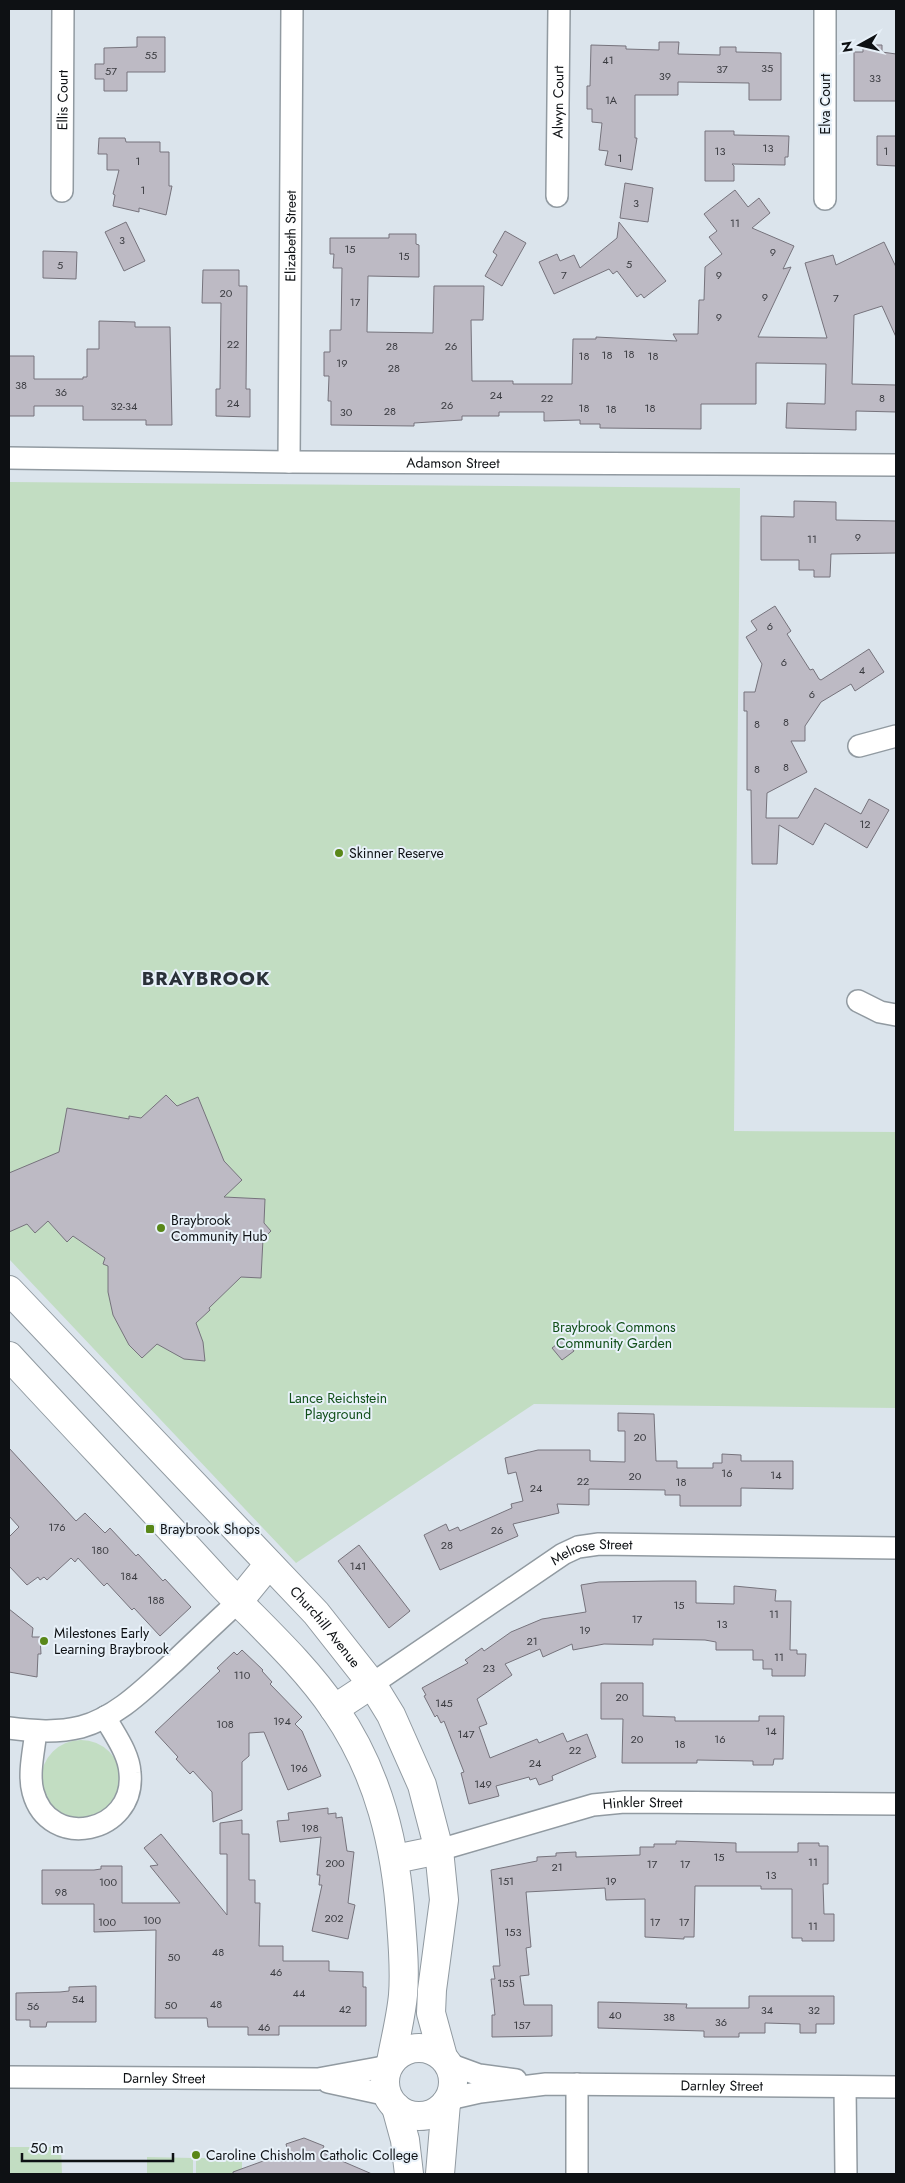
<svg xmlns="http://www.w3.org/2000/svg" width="905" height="2183" viewBox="0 0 905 2183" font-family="Jost,sans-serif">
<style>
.green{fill:#c2ddc2}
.building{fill:#bdbac4;stroke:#76737c}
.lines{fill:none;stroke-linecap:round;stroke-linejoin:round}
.minor-casing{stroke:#919aa1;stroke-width:24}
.major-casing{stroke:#919aa1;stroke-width:30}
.minor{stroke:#fff;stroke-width:21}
.major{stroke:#fff;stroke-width:28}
.poi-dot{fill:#598718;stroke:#e8f1f9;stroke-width:2}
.labels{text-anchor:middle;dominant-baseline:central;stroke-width:4;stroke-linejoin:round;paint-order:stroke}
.number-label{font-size:11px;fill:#3a3b40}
.street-label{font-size:14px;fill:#0e1114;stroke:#e8f1f9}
.poi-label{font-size:14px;fill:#0e1114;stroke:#e8f1f9;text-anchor:start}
.park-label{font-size:14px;fill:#114f19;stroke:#e8f1f9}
.district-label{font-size:19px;font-weight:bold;letter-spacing:1px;fill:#2a3138;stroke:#e8f1f9}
</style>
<rect width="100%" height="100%" fill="#dbe4ec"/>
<g class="green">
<path d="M9 482 740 488 734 1131 896 1132V1408L534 1404 296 1563 9 1259Z"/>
<circle cx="81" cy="1780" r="40"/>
<path d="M9 2147H61L62 2174H9Z"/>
<path d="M147 2157 193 2158V2174H147Z"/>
<rect x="196" y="2158" width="46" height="16"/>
</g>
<g class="building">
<path d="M137 37H165V72H127V91H104V79H95V64H104V48L137 47Z"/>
<path d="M659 42H679L678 54 720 55V47H736V52L781 53V100H749V83L678 82V95H635V138H637L632 170 605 165 608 151 599 150 602 123 592 122V109H587V86H590L591 45 626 46V49L659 50Z"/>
<path d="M863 45H882V52L896 54V101H854V52H863Z"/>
<path d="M705 131H734V135L789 136 788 157H785V165L732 164 734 166V181H705Z"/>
<path d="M877 136H896V166L877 165Z"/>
<path d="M99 138H125L126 142H160V152H169V186H172L166 215 139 208V212L113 206 115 195 113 194 119 170H107V154H98Z"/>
<path d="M625 183 653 188 648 222 620 218Z"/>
<path d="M735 190 748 207 759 198 770 213 752 228 794 246 783 269 791 267 758 337 827 338 805 263 833 255 836 265 884 242 896 267V337L882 306 854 315 852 384 896 385V412L856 411V430L786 428 787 403 825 404 826 364 756 363V404H701V429L600 428V424H580V420L544 421V412H499V416H462V420L414 423V426L331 425V401H328L329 376H324V352H330V330H341L342 268H333L334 254H330V238H389V234H416V244L419 245V277L368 276 367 332 433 333 434 286H484L483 320H471L472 381H513V384H572L573 339H596V337L677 341 673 334H698L699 300H704L705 267 722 254 709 237 717 231 704 214Z"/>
<path d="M126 222 145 261 124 271 105 232Z"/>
<path d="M619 222 666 281 644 298 641 294 637 297 617 271 613 274 609 269 554 294 539 262 557 254 560 261 574 255 580 268 617 238Z"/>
<path d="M505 231 526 243 502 286 485 276 497 255 493 252Z"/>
<path d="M43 251 77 252 76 279 43 278Z"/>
<path d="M203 270H239V286H247L246 389H250V417L216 416V389H220L221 303H202Z"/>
<path d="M99 321 135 322V327H170L172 425H146V420H83V406H34V416H9V356H34V379H83V377H87V349H99Z"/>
<path d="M794 501 836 502V520L896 521V553L831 554 830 577H814V570H799V560H761V516L794 517Z"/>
<path d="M775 606 791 631 787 634 810 670 813 669 819 679 821 680 869 649 884 672 855 691 851 684 821 702 805 726V741H791L807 772 767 793 766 818H798L815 788 861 814 869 799 889 810 867 848 825 823 813 845 779 825 777 864H752L751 790H747V711H744V692H755L762 664 746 637 757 630 751 621Z"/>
<path d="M166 1095 177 1106 198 1097 224 1161 242 1180 224 1197 265 1199 264 1223 271 1231 263 1239 261 1278 241 1277 209 1308 210 1310 196 1323 203 1342 205 1361 184 1359 157 1344 142 1358 129 1345 113 1315 108 1292V1266L103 1264 105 1258 73 1236 67 1242 48 1221 35 1233 27 1224 9 1232V1173L59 1152 67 1108 129 1119V1116L141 1118Z"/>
<path d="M565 1338 574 1351 562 1360 552 1348Z"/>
<path d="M618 1413 654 1414 656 1461H677V1468H713V1463H722V1454L741 1455V1461H793V1489L741 1488V1506H680V1495H665V1490L589 1489V1505L557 1504 559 1513 513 1524 518 1536 440 1570 424 1535 446 1524 449 1531 458 1527 460 1531 512 1508 511 1504 523 1501 516 1472 508 1474 505 1458 538 1450H590V1461L625 1462V1431H618Z"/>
<path d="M9 1448 76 1521 85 1513 105 1533 110 1528 136 1556 138 1554 163 1581 165 1579 191 1607 160 1636 134 1608 132 1610 107 1583 104 1586 78 1558 75 1562 71 1558 47 1580 44 1577 40 1580 38 1577 27 1585 9 1566V1537L19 1527 9 1516Z"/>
<path d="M359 1545 410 1611 389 1628 338 1561Z"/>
<path d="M663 1581H696V1603L734 1604V1586L776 1590 775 1601H791L790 1650H797V1654H806L805 1676H772V1669H763V1660H753V1650H716V1642L705 1640 653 1639V1645L604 1644 573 1650 572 1644 543 1657 540 1649 505 1664 512 1675 477 1699 487 1724 479 1727 490 1758 537 1739 539 1743 563 1733 567 1742 587 1734 596 1757 552 1776 553 1780 539 1785 536 1778 530 1780 529 1777 496 1786 499 1796 469 1804 461 1773 464 1772 444 1721 441 1723 437 1715 435 1717 424 1696 426 1695 422 1688 468 1663 465 1660 482 1648 484 1651 511 1632 542 1619 586 1612 581 1585 599 1582Z"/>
<path d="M9 1609 33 1628 32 1637H40L41 1654H38L37 1677 9 1672Z"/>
<path d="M242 1650 263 1670 262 1671 272 1682 270 1684 302 1717 295 1724 302 1731 321 1776 288 1790 264 1732 249 1733V1756L242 1762V1810L213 1822 212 1792 193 1771 190 1774 176 1759 178 1757 155 1732 220 1671 217 1668 234 1652 237 1655Z"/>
<path d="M601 1683H643V1716L675 1717V1721H759V1716H784L783 1759H774L773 1765H753V1761L697 1760V1763H622L623 1719H601Z"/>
<path d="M328 1808V1814L336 1813V1818L342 1817 347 1851 354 1852 348 1903 355 1905 348 1939 312 1931 322 1885H319L320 1875H317L321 1837 280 1842 277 1821 289 1820 288 1813Z"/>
<path d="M242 1820V1834H249V1880H255V1903H260L259 1946H283V1961H329V1971L363 1972V1987H366V2026H279V2035H248V2027H208L207 2018H155L156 1930 94 1932V1904H42V1870H94L101 1869V1866H122V1903H180L150 1866 158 1865 144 1848 161 1834 227 1915V1854H220V1823Z"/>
<path d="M676 1841 736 1843V1852H798V1843H819V1846H828V1884H823L824 1914H834V1941H802V1938H792V1889H761V1886H695L694 1937H684V1939L645 1937V1899L606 1900 605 1888 526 1892 531 1947 526 1948 529 1975 520 1976 524 2005H552V2036L492 2037V2015H495L491 1979H495L493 1966H500L491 1870 537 1861V1857L556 1856V1853L576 1852V1857L640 1855V1847H654V1844H676Z"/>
<path d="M96 1986V2022H47L46 2027H30V2020H16V1993L60 1992 69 1991V1987Z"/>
<path d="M749 1996H834V2024H816V2033H800V2024L765 2023V2033H739V2037H704V2031L598 2028V2002L687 2004 686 2008H749Z"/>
<path d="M304 2138 324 2146 321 2152 372 2174H233V2172L288 2152 286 2144Z"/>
</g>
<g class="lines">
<g class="minor-casing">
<g id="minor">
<path id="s1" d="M62 191 63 9"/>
<path id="s2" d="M557 196 559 9"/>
<path d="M825 199V9"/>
<path id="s3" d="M9 458 289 462 896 465"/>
<path id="s4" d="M289 462 292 9"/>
<path d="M859 746 896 736"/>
<path d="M858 1001 880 1012 896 1015"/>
<path id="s5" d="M372 1684 563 1554 578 1547 599 1544 896 1548"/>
<path d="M9 1728C33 1731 57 1733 81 1727 118 1717 146 1687 174 1662 195 1642 216 1622 238 1602"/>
<path d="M36 1731C34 1750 28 1774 33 1792 49 1852 136 1833 130 1773 129 1753 114 1734 105 1717"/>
<path id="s6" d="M439 1850 593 1805 624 1802 896 1804"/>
<path d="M449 2064 479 2075 516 2080"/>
<path id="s7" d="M9 2077 318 2079 389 2066"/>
<path d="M328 2082 388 2095"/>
<path d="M577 2084V2174"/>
<path d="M845 2087 846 2174"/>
<path id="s8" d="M449 2099 480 2092 546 2084 896 2087"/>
</g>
</g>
<g class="major-casing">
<g id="major">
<path id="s9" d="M9 1290 316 1613 372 1684 391 1715 422 1785 439 1850 444 1900 432 1990 431 2013 443 2057"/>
<path d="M9 1356C79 1432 151 1507 221 1584 260 1625 303 1663 335 1710 379 1774 396 1846 401 1922 403 1947 405 1970 403 1995 401 2017 395 2040 391 2062"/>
<path d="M238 1602 269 1564"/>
<path d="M334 1709 372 1684"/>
<path d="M395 1859 439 1850"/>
<circle cx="419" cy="2082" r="34"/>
<path d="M396 2107 405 2140 409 2174"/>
<path d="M440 2174 446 2103"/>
</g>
</g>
<use href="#minor" class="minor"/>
<use href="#major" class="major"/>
</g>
<g class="poi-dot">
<circle cx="339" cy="853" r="5"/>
<circle cx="161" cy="1228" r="5"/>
<rect x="145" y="1524" width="10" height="10" rx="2.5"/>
<circle cx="44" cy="1641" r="5"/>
<circle cx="196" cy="2155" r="5"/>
</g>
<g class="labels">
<g class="number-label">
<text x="151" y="55">55</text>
<text x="608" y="60">41</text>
<text x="767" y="68">35</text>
<text x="722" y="69">37</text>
<text x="111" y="71">57</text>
<text x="665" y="76">39</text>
<text x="875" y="78">33</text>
<text x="611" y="100">1A</text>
<text x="768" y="148">13</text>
<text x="720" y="151">13</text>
<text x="886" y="151">1</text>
<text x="620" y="158">1</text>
<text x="138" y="161">1</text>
<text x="143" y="190">1</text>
<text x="636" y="203">3</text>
<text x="735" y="223">11</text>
<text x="122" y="240">3</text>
<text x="350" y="249">15</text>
<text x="773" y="252">9</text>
<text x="404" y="256">15</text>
<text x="629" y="264">5</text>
<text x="60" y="265">5</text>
<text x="564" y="275">7</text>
<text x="719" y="275">9</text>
<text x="226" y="293">20</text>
<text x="765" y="297">9</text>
<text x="836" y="298">7</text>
<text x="355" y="302">17</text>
<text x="719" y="317">9</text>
<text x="233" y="344">22</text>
<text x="392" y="346">28</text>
<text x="451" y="346">26</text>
<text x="629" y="354">18</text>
<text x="607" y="355">18</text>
<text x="584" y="356">18</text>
<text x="653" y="356">18</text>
<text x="342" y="363">19</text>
<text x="394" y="368">28</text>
<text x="21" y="385">38</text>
<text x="61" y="392">36</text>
<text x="496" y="395">24</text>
<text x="547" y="398">22</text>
<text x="882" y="398">8</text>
<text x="233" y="403">24</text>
<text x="447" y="405">26</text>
<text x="124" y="406">32-34</text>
<text x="584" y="408">18</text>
<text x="650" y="408">18</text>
<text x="611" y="409">18</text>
<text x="390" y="411">28</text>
<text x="346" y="412">30</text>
<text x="858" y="537">9</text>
<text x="812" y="539">11</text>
<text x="770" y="626">6</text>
<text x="784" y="662">6</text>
<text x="862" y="670">4</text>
<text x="812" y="694">6</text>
<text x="786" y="722">8</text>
<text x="757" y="724">8</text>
<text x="786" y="767">8</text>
<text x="757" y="769">8</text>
<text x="865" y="824">12</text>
<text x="640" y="1437">20</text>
<text x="727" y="1473">16</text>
<text x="776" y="1475">14</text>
<text x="635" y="1476">20</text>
<text x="583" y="1481">22</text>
<text x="681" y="1482">18</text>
<text x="536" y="1488">24</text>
<text x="57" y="1527">176</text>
<text x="497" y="1530">26</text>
<text x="447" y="1545">28</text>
<text x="100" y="1550">180</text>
<text x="358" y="1566">141</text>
<text x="129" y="1576">184</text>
<text x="156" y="1600">188</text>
<text x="679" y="1605">15</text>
<text x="774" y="1614">11</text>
<text x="637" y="1619">17</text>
<text x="722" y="1624">13</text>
<text x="585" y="1630">19</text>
<text x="532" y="1641">21</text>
<text x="779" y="1657">11</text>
<text x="489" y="1668">23</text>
<text x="242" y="1675">110</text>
<text x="622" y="1697">20</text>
<text x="444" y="1703">145</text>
<text x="282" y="1721">194</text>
<text x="225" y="1724">108</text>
<text x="771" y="1731">14</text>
<text x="466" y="1734">147</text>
<text x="637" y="1739">20</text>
<text x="720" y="1739">16</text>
<text x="680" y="1744">18</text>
<text x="575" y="1750">22</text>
<text x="535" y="1763">24</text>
<text x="299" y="1768">196</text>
<text x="483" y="1784">149</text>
<text x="310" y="1828">198</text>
<text x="719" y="1857">15</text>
<text x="813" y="1862">11</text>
<text x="335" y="1863">200</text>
<text x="652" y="1864">17</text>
<text x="685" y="1864">17</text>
<text x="557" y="1867">21</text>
<text x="771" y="1875">13</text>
<text x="506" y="1881">151</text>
<text x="611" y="1881">19</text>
<text x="108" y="1882">100</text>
<text x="61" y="1892">98</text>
<text x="334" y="1918">202</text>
<text x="152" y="1920">100</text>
<text x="107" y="1922">100</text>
<text x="655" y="1922">17</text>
<text x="684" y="1922">17</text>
<text x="813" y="1926">11</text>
<text x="513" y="1932">153</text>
<text x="218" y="1952">48</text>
<text x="174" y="1957">50</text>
<text x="276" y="1972">46</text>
<text x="506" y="1983">155</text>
<text x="299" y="1993">44</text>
<text x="78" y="1999">54</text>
<text x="216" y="2004">48</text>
<text x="171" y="2005">50</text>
<text x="33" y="2006">56</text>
<text x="345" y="2009">42</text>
<text x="767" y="2010">34</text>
<text x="814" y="2010">32</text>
<text x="615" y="2015">40</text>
<text x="669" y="2017">38</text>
<text x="721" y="2022">36</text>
<text x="522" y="2025">157</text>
<text x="264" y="2027">46</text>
</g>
<g class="street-label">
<text stroke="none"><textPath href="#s1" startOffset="91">Ellis Court</textPath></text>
<text stroke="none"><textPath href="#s2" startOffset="94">Alwyn Court</textPath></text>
<text transform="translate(825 104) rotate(-90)">Elva Court</text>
<text stroke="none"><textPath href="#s4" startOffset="226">Elizabeth Street</textPath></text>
<text stroke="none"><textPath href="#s3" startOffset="444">Adamson Street</textPath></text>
<text stroke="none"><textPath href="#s5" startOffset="260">Melrose Street</textPath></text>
<text stroke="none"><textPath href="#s9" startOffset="462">Churchill Avenue</textPath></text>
<text stroke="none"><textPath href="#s6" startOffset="210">Hinkler Street</textPath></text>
<text stroke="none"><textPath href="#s7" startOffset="155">Darnley Street</textPath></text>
<text stroke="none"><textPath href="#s8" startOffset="274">Darnley Street</textPath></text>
</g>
<g class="poi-label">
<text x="349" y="853">Skinner Reserve</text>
<text x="171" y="1220">Braybrook<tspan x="171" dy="16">Community Hub</tspan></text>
<text x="160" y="1529">Braybrook Shops</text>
<text x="54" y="1633">Milestones Early<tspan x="54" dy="16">Learning Braybrook</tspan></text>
<text x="206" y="2155">Caroline Chisholm Catholic College</text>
</g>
<g class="park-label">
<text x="614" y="1327">Braybrook Commons<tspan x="614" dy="16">Community Garden</tspan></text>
<text x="338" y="1398">Lance Reichstein<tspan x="338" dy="16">Playground</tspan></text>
</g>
<g class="district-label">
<text x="206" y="978">BRAYBROOK</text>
</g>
</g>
<rect width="905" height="2183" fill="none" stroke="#0e1114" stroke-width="20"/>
<g transform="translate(860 45) rotate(262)" stroke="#e8f1f9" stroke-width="4" paint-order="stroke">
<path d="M0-4L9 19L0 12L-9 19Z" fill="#0e1114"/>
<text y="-8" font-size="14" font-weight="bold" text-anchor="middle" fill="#0e1114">N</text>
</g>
<path d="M22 2153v8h151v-8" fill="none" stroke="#0e1114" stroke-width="2.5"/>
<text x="30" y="2153" font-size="15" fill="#0e1114" stroke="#e8f1f9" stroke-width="4" paint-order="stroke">50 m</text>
</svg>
